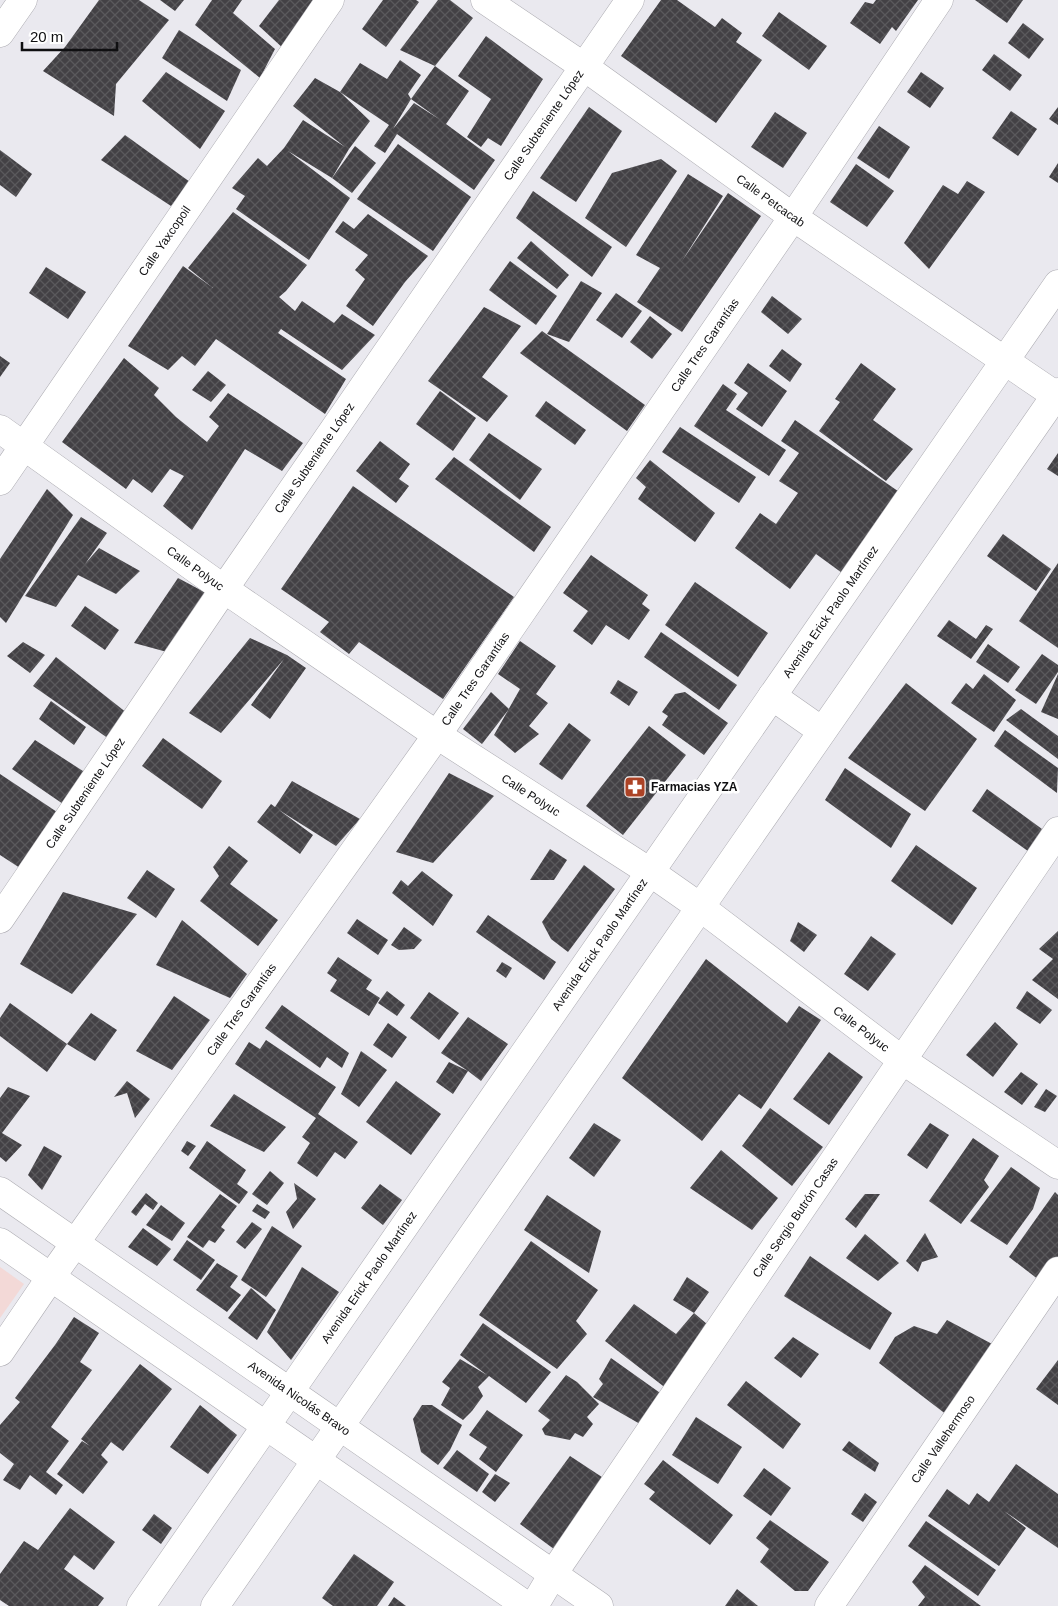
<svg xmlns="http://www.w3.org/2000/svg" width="1058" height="1606" viewBox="0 0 1058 1606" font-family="Helvetica,sans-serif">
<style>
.education{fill:#f3d9d7}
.building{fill:url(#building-cross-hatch);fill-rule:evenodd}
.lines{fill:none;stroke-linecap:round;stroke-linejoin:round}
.street-casing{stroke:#adacb2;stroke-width:29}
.secondary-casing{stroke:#adacb2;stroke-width:29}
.street{stroke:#fff;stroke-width:28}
.secondary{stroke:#fff;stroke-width:28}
.labels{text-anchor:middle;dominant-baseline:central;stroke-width:5;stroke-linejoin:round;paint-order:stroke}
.street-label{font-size:12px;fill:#0f0f11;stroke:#fff}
.poi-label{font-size:12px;font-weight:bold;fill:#0f0f11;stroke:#fff;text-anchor:start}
</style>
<defs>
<pattern id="building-cross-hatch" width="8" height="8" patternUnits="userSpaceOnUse" patternTransform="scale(1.25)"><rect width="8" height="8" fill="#434145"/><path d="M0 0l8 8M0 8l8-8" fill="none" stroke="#5a595c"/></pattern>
</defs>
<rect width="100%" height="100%" fill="#eae9ef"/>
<path class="education" d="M0 1267 24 1284 0 1318Z"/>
<g class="building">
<path d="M99 0H139L169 20 116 84 114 116 43 71 65 47Z"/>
<path d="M160 0H184L175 11Z"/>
<path d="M212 0H242L233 13 275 49 260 78 195 25Z"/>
<path d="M279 0H320L285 50 259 26Z"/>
<path d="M383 0H416L419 2 386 47 362 29Z"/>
<path d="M438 0H450L473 18 435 66 400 50Z"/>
<path d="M661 0H677L715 27 722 18 742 33 736 42 762 60 716 123 621 56Z"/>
<path d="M876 0H918L896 31 892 27 880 44 850 23 865 2 873 4Z"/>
<path d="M975 0H1023L1007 23Z"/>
<path d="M779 12 827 46 809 70 762 36Z"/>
<path d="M1023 23 1044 39 1029 59 1008 43Z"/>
<path d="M179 30 241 70 227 101 162 58Z"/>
<path d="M486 36 543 79 501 146 488 138 481 147 467 137 491 99 458 76Z"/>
<path d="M994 54 1022 75 1010 91 982 70Z"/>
<path d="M400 60 421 75 408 94 411 99 435 66 469 91 446 124 495 160 474 190 397 134 385 153 374 146 389 125 340 92 360 63 387 79ZM411 99 439 119 414 103 393 129Z"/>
<path d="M166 72 225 111 200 149 142 101Z"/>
<path d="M921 72 944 88 930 108 907 92Z"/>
<path d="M315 78 340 92 370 121 349 149 332 178 288 151 350 198 309 260 236 209 245 196 232 188 258 158 267 166 284 148 303 120 345 147 293 106Z"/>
<path d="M589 107 622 131 576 202 540 178Z"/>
<path d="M1058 107V125L1049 119Z"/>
<path d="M1011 111 1037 129 1018 156 992 138Z"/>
<path d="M775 112 807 133 783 168 751 147Z"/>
<path d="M879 126 910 147 889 179 857 158Z"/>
<path d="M125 135 190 182 171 206 101 160Z"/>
<path d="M398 144 471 197 433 251 357 199Z"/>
<path d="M355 146 376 163 352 193 332 178Z"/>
<path d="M0 150 32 174 16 197 0 185Z"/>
<path d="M661 159 677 171 626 247 585 218 612 173Z"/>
<path d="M1058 163V183L1049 177Z"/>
<path d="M856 164 894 191 867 227 830 202Z"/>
<path d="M688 174 723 196 682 261 728 193 761 216 682 332 637 302 660 268 636 255Z"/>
<path d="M967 181 985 192 929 269 904 243 943 185 958 194Z"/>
<path d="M533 191 612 247 592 277 516 218Z"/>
<path d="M233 212 307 265 286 291 279 297 295 311 302 301 334 323 342 314 375 335 342 370 281 329 278 333 346 379 325 414 216 339 195 366 182 356 168 370 128 346 183 266 213 288 188 268Z"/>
<path d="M368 214 428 256 405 282 373 326 346 306 365 279 355 270 368 255 335 232 343 221 354 229Z"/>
<path d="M531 241 569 275 557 289 517 258Z"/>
<path d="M510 261 557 296 536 325 489 290Z"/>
<path d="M46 267 86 292 68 319 29 293Z"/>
<path d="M581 281 602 293 569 342 547 334Z"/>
<path d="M616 293 642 311 622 338 596 320Z"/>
<path d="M772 296 802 319 788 334 761 312Z"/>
<path d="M484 307 521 326 482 377 508 396 487 422 428 381Z"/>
<path d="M650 316 672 334 652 359 630 342Z"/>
<path d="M542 331 645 405 627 431 520 353Z"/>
<path d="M782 349 802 364 790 382 769 366Z"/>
<path d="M0 356 10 363 0 377Z"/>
<path d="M124 358 159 388 154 395 176 417 207 442 219 426 209 417 228 393 303 443 282 471 245 449 192 530 163 506 184 476 170 469 152 493 133 479 126 489 62 442Z"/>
<path d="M748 363 787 391 762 427 736 409 748 393 734 383Z"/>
<path d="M861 363 896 389 873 420 913 449 886 481 819 431 840 402 835 399Z"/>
<path d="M208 371 226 385 211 402 192 390Z"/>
<path d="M723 384 737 394 726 410 786 450 769 476 694 426Z"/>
<path d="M440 391 476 418 453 451 416 424Z"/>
<path d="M546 401 586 430 575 445 535 416Z"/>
<path d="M795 420 908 498 849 578 816 554 790 589 735 548 760 513 776 524 798 493 779 481 799 453 781 441Z"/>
<path d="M680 427 756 477 739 503 662 452Z"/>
<path d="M489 433 542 469 520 500 469 460Z"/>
<path d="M380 441 410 464 399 479 409 486 396 503 356 471Z"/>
<path d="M1058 453V476L1047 469Z"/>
<path d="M454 457 551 527 534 552 435 479Z"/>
<path d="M650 460 715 513 695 542 638 499 646 487 636 478Z"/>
<path d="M353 486 514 597 443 699 359 642 349 654 320 632 329 622 281 589Z"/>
<path d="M47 489 73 515 6 623 0 617V559Z"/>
<path d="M81 517 107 533 85 564 99 548 140 571 116 594 78 575 56 607 25 596Z"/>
<path d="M1003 534 1051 569 1036 591 987 556Z"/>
<path d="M591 555 648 595 642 604 650 610 629 640 606 625 592 645 573 631 588 611 563 593Z"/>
<path d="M1058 563V648L1019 621Z"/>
<path d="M178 578 210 595 167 652 134 643Z"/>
<path d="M695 582 768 633 738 677 665 625Z"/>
<path d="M85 606 119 630 105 650 71 626Z"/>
<path d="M949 620 976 639 986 625 993 629 971 659 937 636Z"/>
<path d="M661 632 737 685 719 710 644 657Z"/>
<path d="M250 638 287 655 306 668 270 719 251 705 284 659 221 733 189 713Z"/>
<path d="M520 641 556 666 536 694 548 703 529 726 539 734 515 753 494 735 520 689 498 674Z"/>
<path d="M23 642 45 655 30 673 7 656Z"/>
<path d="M988 644 1020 667 1008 683 976 662Z"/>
<path d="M1042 654 1058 665V672L1036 704 1015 690Z"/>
<path d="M56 657 132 717 112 741 33 686Z"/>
<path d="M984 674 1016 700 994 732 951 703 966 683 973 689Z"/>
<path d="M1058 674V719L1041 712Z"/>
<path d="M618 680 638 692 629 706 610 693Z"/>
<path d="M906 683 977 739 925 811 848 758Z"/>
<path d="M491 692 509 709 482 744 463 729Z"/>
<path d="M685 692 728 723 704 755 662 725 668 716 662 712 675 694Z"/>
<path d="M51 701 86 727 74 745 39 719Z"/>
<path d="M1021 709 1058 736V759L1006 720Z"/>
<path d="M569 723 591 740 562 780 539 764Z"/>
<path d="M649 726 686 755 623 835 586 806Z"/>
<path d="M1005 730 1058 768 1057 793 994 746Z"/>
<path d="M163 738 222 781 202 809 142 766Z"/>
<path d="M35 740 86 773 66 806 12 769Z"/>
<path d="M845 768 911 814 891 848 825 800Z"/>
<path d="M449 773 494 796 433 863 396 852Z"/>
<path d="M0 774 57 812 20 868 0 855Z"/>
<path d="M292 781 360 819 336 846 279 810 313 835 300 854 257 822 271 804 275 807Z"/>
<path d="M987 789 1042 829 1032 854 972 811Z"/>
<path d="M916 845 977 888 952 925 891 881Z"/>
<path d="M229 846 248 861 230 884 278 920 258 946 200 901 219 876 213 867Z"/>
<path d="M550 849 567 860 554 880H530Z"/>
<path d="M584 865 615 889 568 952 551 939 542 922Z"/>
<path d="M147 870 175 889 156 918 127 898Z"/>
<path d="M422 871 453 895 433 926 392 893 401 880 408 886Z"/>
<path d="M63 892 137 914 72 994 20 964Z"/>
<path d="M488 915 556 962 544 980 476 932Z"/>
<path d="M357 919 388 940 378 955 347 933Z"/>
<path d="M182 920 247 974 230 998 156 965Z"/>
<path d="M798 922 817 935 804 952 790 941Z"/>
<path d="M404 927 422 940 414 949 399 950 391 945Z"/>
<path d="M1058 931V999L1032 980 1053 959 1039 949Z"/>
<path d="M871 936 896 954 868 991 844 974Z"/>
<path d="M338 957 372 980 366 989 380 998 369 1016 330 991 337 980 327 973Z"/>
<path d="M706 959 787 1023 799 1006 821 1020 761 1109 739 1094 702 1141 622 1078Z"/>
<path d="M502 962 512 968 506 978 496 971Z"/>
<path d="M387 991 405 1005 397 1016 378 1003Z"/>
<path d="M1027 991 1052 1010 1040 1024 1016 1008Z"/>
<path d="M429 992 459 1013 439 1040 410 1018Z"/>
<path d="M174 996 210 1020 172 1070 136 1051Z"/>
<path d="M10 1003 67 1044 47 1072 0 1036V1018Z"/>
<path d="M282 1005 349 1053 342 1068 327 1057 320 1068 265 1028Z"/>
<path d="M91 1013 117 1030 95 1061 67 1044Z"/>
<path d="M468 1017 508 1044 481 1081 468 1071 453 1094 436 1082 449 1062 468 1071 441 1053Z"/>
<path d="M995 1022 1018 1044 993 1077 966 1055Z"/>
<path d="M388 1023 407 1037 392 1058 373 1045Z"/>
<path d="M266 1040 336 1087 318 1114 358 1142 345 1159 335 1152 317 1177 297 1163 310 1143 302 1137 316 1118 235 1064 249 1042 260 1049Z"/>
<path d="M361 1051 387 1070 359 1107 341 1094Z"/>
<path d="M829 1052 863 1077 829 1125 793 1099Z"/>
<path d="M1021 1072 1038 1084 1022 1105 1004 1092Z"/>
<path d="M127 1081 150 1099 135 1118 127 1093 114 1097Z"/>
<path d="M396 1081 441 1114 411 1155 366 1122Z"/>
<path d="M8 1087 30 1096 2 1133 22 1145 6 1162 0 1157V1098Z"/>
<path d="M1046 1089 1057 1096 1045 1112 1034 1107Z"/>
<path d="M234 1094 286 1127 264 1152 210 1126Z"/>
<path d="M770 1108 823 1147 792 1186 742 1146Z"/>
<path d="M594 1123 621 1140 594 1177 569 1158Z"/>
<path d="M930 1123 949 1135 927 1169 907 1155Z"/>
<path d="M973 1138 999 1156 984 1180 989 1187 961 1224 929 1201Z"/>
<path d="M187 1141 196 1146 188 1156 181 1151Z"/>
<path d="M207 1141 246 1170 237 1184 248 1192 239 1204 189 1168Z"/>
<path d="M44 1146 62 1156 42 1190 28 1175Z"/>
<path d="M721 1150 778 1198 752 1230 690 1188Z"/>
<path d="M1011 1167 1040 1188 1033 1209 1007 1245 970 1221Z"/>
<path d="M270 1171 284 1183 267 1205 252 1194Z"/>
<path d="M294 1183 316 1199 293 1229 286 1212 297 1199Z"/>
<path d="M380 1184 402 1200 383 1225 361 1208Z"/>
<path d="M1055 1192 1058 1195V1263L1043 1283 1009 1257Z"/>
<path d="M146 1193 158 1203 153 1210 145 1204 136 1216 131 1212Z"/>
<path d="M220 1194 237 1206 221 1227 225 1230 215 1243 209 1240 203 1248 187 1237Z"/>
<path d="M865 1194H880L856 1228 845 1219Z"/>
<path d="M547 1195 601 1231 589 1273 524 1230Z"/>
<path d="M257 1204 270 1212 265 1219 252 1211Z"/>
<path d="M161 1205 185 1223 172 1241 146 1225Z"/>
<path d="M252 1222 262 1229 245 1249 236 1242Z"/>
<path d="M272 1226 302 1246 266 1297 241 1280Z"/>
<path d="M143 1228 171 1249 157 1266 128 1247Z"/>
<path d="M925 1233 938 1257 922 1262 918 1272 906 1261Z"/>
<path d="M865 1234 899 1263 878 1281 846 1258Z"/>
<path d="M187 1240 215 1260 201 1280 173 1260Z"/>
<path d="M531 1241 598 1290 576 1321 587 1334 557 1369 479 1315Z"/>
<path d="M810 1256 892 1313 870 1350 784 1296Z"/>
<path d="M217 1263 238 1276 230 1287 241 1295 227 1312 196 1290Z"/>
<path d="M302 1267 339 1292 291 1360 267 1332Z"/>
<path d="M687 1277 709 1292 694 1313 673 1300Z"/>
<path d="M251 1288 276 1310 257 1340 228 1318Z"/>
<path d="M634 1304 676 1334 694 1313 714 1330 667 1389 605 1341Z"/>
<path d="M74 1317 99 1333 80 1362 92 1370 51 1427 69 1441 46 1472 63 1485 56 1495 30 1475 20 1490 3 1480 14 1464 0 1453V1425L20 1402 15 1398 55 1345Z"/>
<path d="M947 1320 994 1345 947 1415 879 1363 895 1337 914 1326 937 1334Z"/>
<path d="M483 1323 551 1372 526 1403 489 1376 478 1387 483 1396 472 1411 463 1420 441 1405 450 1388 442 1382 460 1359 487 1375 460 1355Z"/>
<path d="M793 1337 819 1354 801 1378 774 1358Z"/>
<path d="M611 1358 663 1395 640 1424 593 1397 603 1384 599 1379Z"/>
<path d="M1058 1360V1405L1036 1389Z"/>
<path d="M140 1364 172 1389 123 1451 111 1442 101 1455 108 1462 83 1494 57 1474 82 1441 90 1446 81 1439Z"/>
<path d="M566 1375 577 1382 599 1404 587 1417 593 1424 583 1437 575 1433 570 1440 545 1435 542 1429 550 1420 538 1411Z"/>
<path d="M746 1381 801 1424 783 1449 727 1405Z"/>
<path d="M200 1405 237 1435 208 1474 170 1447Z"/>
<path d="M422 1405H432L462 1425 450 1450 438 1465 421 1452 413 1419Z"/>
<path d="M487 1410 523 1435 496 1472 479 1459 487 1447 469 1435Z"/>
<path d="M696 1417 742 1447 718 1484 672 1455Z"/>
<path d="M849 1441 879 1463 875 1472 842 1450Z"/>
<path d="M457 1450 489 1474 477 1492 443 1468Z"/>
<path d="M570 1456 611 1483 562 1555 520 1524Z"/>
<path d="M663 1460 733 1515 710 1545 649 1499 655 1492 644 1484Z"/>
<path d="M1016 1464 1058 1494V1548L1004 1511 1026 1528 999 1566 928 1516 947 1489 969 1505 977 1493 989 1502Z"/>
<path d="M764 1468 791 1488 771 1516 743 1496Z"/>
<path d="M495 1474 510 1483 495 1502 482 1492Z"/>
<path d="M865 1493 877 1502 863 1522 851 1514Z"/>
<path d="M70 1508 115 1542 94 1570 74 1555 64 1569 104 1598 98 1606H9L0 1600V1574L24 1541 38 1550Z"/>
<path d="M154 1514 172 1528 161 1544 142 1530Z"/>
<path d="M770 1520 829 1562 808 1591H795L760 1562 769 1549 756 1538Z"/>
<path d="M926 1521 996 1570 978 1596 908 1546Z"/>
<path d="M354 1554 394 1582 377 1606H333L322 1598Z"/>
<path d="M925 1565 981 1606H918L925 1597 912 1582Z"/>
<path d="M737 1589 758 1606H725Z"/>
<path d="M394 1597 406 1606H388Z"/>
</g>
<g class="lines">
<g class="street-casing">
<g id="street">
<path id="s1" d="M485 0 583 66 793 217 1058 397"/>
<path d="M0 33 23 0"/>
<path id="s2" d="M0 429 224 589 437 735 650 872 700 907 902 1060 1058 1165"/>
<path id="s3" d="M0 481 330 0"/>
<path id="s4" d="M0 919 224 589 630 0"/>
<path id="s5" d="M0 1352 51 1277 437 735 793 217 939 0"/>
<path id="s6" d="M534 1606 553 1574 1058 831"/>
<path id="s7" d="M829 1606 1058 1271"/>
</g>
</g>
<g class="secondary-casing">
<g id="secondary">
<path d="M772 696 822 731"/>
<path id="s8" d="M0 1191 599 1606"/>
<path d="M0 1242 527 1606"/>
<path id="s9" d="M141 1606 1058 284"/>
<path d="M215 1606 1058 392"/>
</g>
</g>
<use href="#street" class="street"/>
<use href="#secondary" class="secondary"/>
</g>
<defs>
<g id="pharmacy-square" transform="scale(1.125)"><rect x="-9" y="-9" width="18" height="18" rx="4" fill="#ac4326" stroke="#fff"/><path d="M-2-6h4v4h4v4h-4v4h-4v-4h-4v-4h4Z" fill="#fff"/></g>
</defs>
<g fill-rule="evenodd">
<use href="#pharmacy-square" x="635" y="787"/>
</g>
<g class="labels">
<g class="street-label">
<text stroke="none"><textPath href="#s4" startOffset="962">Calle Subteniente López</textPath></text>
<text stroke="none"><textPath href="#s1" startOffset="349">Calle Petcacab</textPath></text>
<text stroke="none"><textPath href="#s3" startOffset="291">Calle Yaxcopoil</textPath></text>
<text stroke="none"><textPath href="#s5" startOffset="1229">Calle Tres Garantías</textPath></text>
<text stroke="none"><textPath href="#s4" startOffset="558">Calle Subteniente López</textPath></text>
<text stroke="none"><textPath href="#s2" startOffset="240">Calle Polyuc</textPath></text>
<text stroke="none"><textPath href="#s9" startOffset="1210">Avenida Erick Paolo Martínez</textPath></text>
<text stroke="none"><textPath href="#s5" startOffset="824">Calle Tres Garantías</textPath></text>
<text stroke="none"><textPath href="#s4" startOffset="152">Calle Subteniente López</textPath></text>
<text stroke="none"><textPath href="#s2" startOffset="645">Calle Polyuc</textPath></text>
<text stroke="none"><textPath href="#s9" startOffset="805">Avenida Erick Paolo Martínez</textPath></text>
<text stroke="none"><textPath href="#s5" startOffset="419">Calle Tres Garantías</textPath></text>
<text stroke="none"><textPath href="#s2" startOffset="1050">Calle Polyuc</textPath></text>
<text stroke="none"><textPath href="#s6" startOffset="468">Calle Sergio Butrón Casas</textPath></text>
<text stroke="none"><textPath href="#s9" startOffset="400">Avenida Erick Paolo Martínez</textPath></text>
<text stroke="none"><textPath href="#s8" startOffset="364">Avenida Nicolás Bravo</textPath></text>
<text stroke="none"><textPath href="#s7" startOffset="202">Calle Vallehermoso</textPath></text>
</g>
<g class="poi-label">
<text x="651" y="787">Farmacias YZA</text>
</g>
</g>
<path d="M22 42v8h95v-8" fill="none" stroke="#0f0f11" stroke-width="2.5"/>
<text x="30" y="42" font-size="15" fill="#0f0f11" stroke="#ffffff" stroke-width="4" paint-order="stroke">20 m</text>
</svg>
